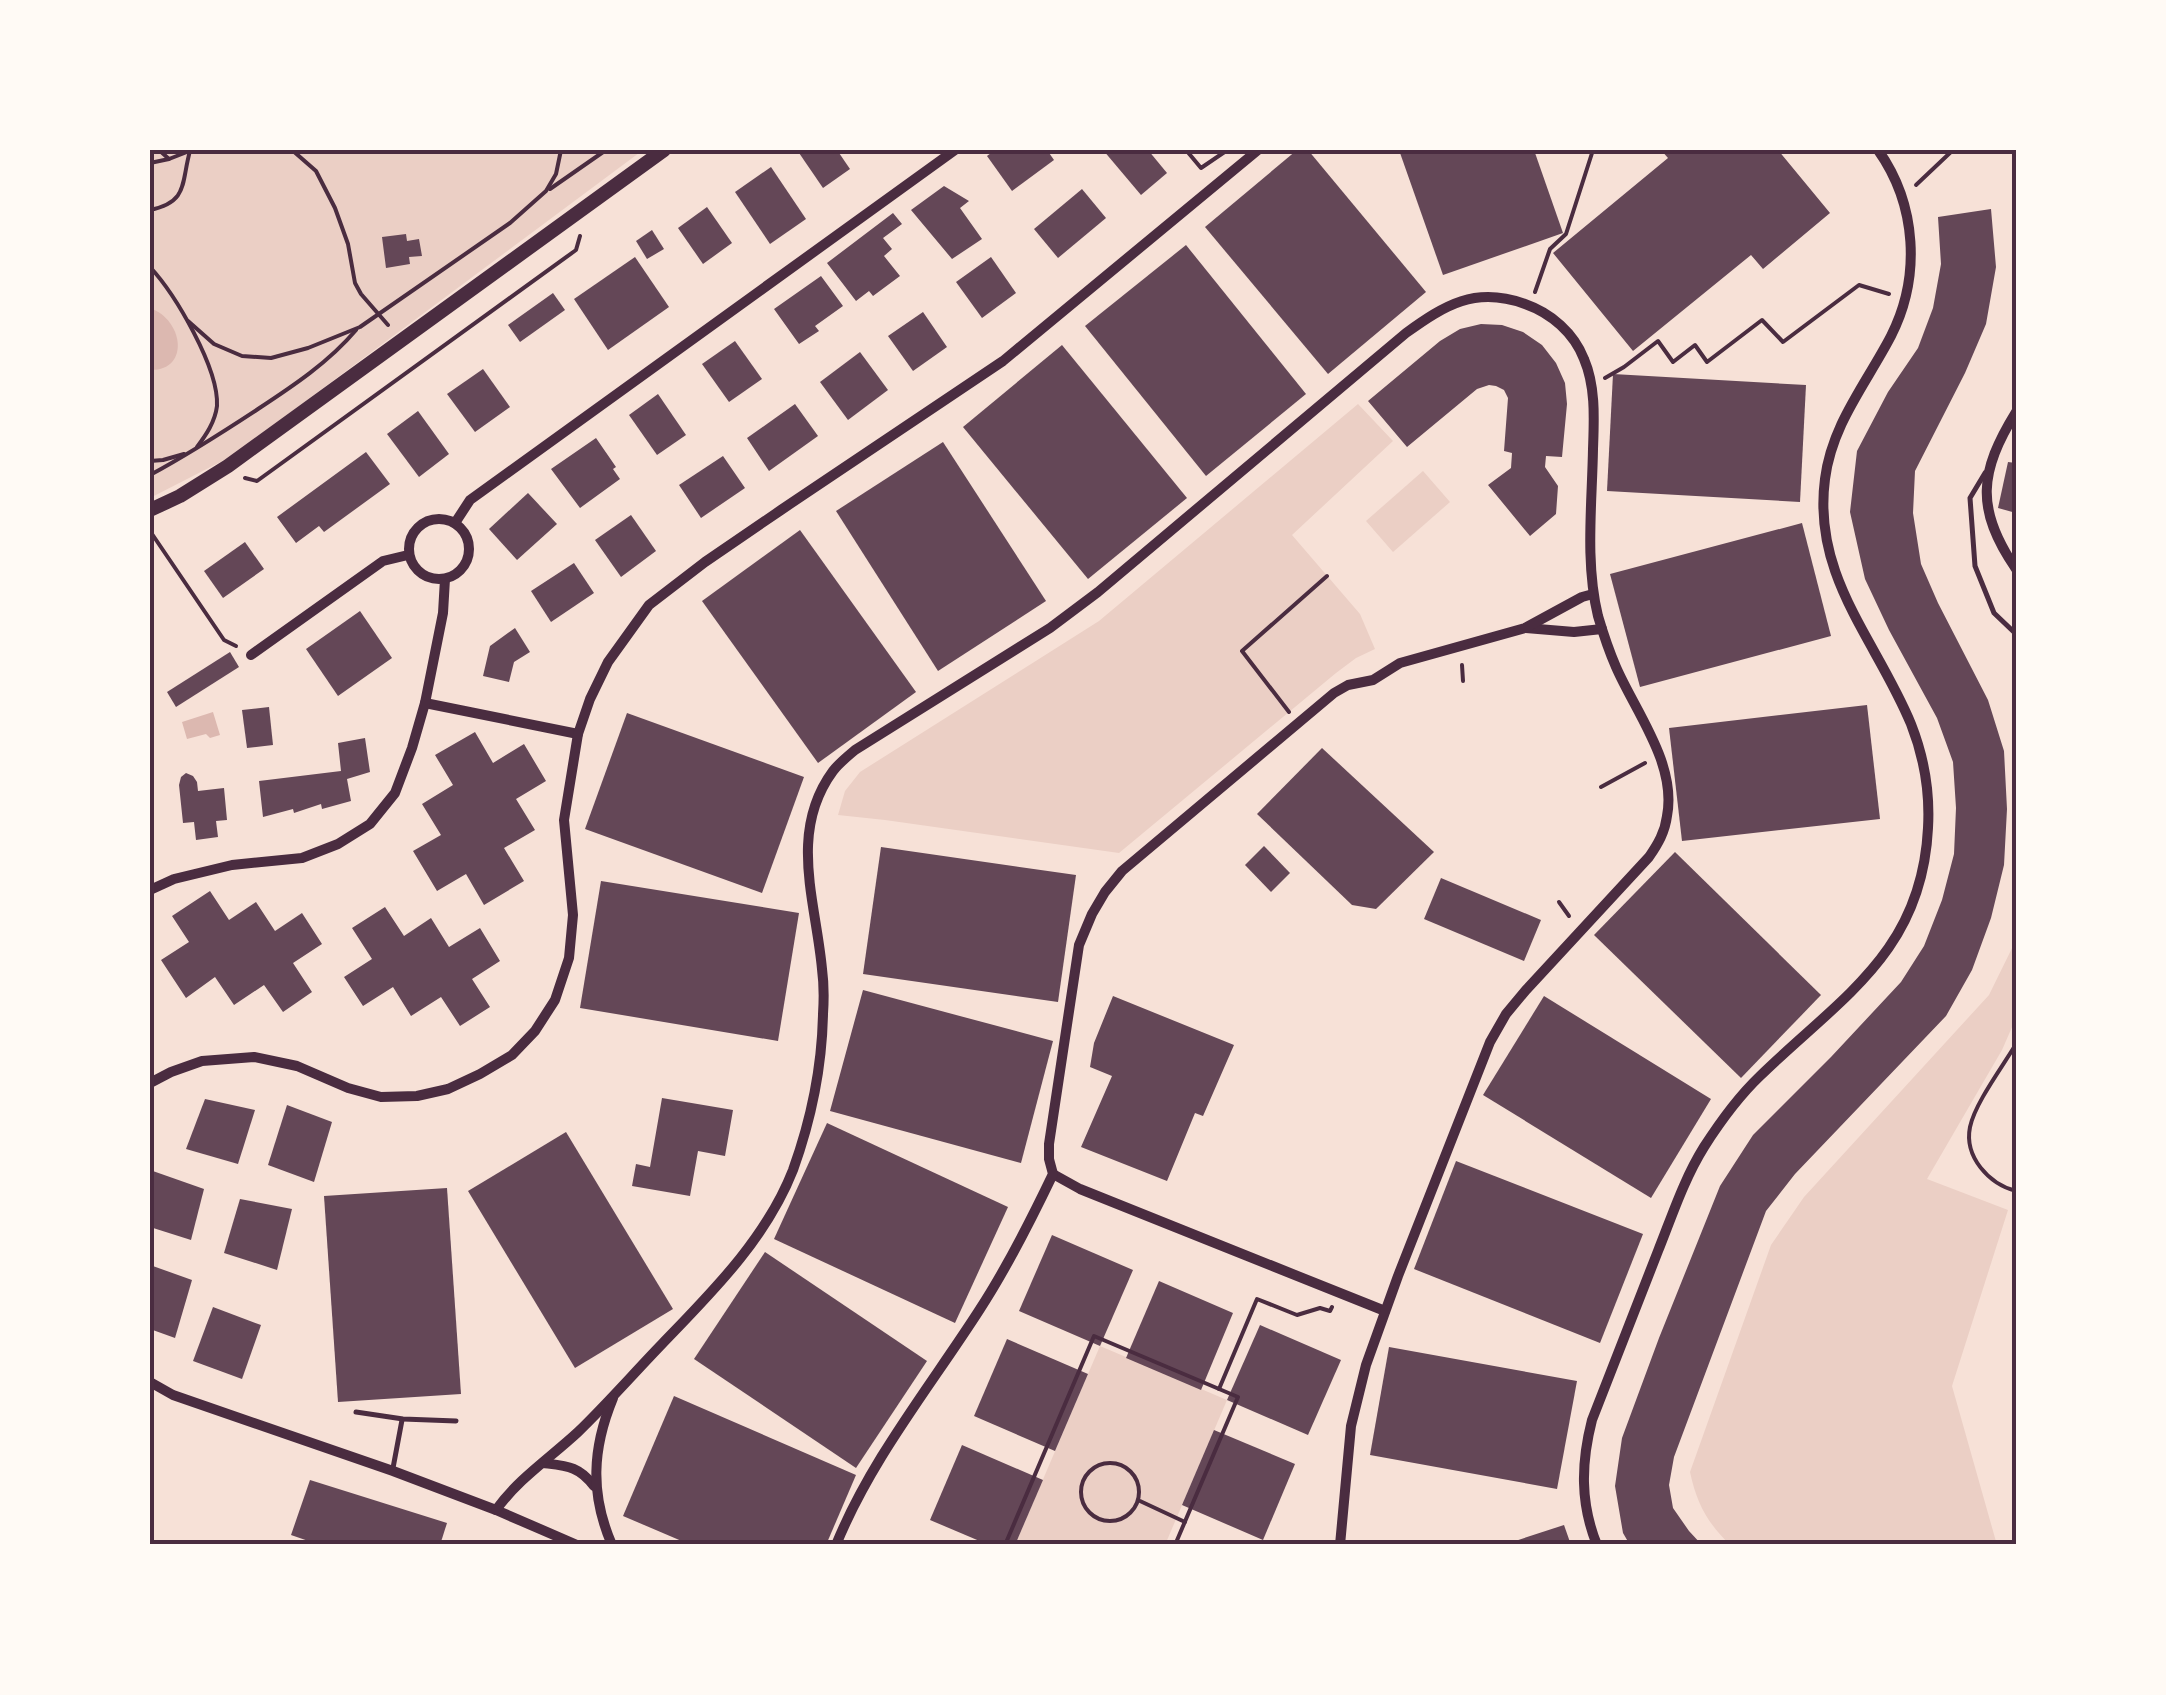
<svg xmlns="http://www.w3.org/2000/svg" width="2166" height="1695" viewBox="0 0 2166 1695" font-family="'Exo 2',sans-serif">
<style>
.green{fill:#ebcfc5}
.water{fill:#dcb8b0}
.building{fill:#644757}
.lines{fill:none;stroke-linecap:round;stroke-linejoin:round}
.path{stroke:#4a2c40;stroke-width:4}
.service{stroke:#4a2c40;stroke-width:5}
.minor{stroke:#4a2c40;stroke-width:10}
.tertiary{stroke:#4a2c40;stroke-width:14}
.neatline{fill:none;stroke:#4a2c40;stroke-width:4}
</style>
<rect width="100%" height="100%" fill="#f7e1d7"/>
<g class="green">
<path d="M150 150H643L232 456 150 498Z"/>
<path d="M1358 404 1393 441 1292 535 1360 614 1375 649 1356 658 1336 673 1119 853 885 820 838 815 845 791 860 772 1099 621Z"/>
<path d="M1423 471 1450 502 1393 552 1366 521Z"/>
<path d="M2016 940V1018L2002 1050 1927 1179 2008 1210 1952 1386 1997 1545H1730C1707 1522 1697 1504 1690 1472L1771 1245 1804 1197 1989 995Z"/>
<path d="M1100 1346 1227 1400 1165 1545H1015Z"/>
</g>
<g class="water">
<path d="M150 308C184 320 190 371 150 370Z"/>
<path d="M213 712 220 735 210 738 206 734 187 739 182 722Z"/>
</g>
<g class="building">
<path d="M797 150H837L850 169 823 188Z"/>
<path d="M995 150H1047L1054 160 1012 191 987 156Z"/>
<path d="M1103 150H1148L1167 173 1141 195Z"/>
<path d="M1297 150H1308L1426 292 1328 374 1205 227Z"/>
<path d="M1399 150H1534L1563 233 1443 275Z"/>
<path d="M1661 150H1778L1830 213 1763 269 1751 255 1633 351 1553 253 1668 158Z"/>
<path d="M771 167 806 219 770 244 735 192Z"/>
<path d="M944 186 969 201 960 208 982 239 952 259 911 210Z"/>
<path d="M1082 189 1106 218 1058 258 1034 229Z"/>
<path d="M707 207 732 243 703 264 678 228Z"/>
<path d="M1991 209 1996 267 1986 324 1965 373 1915 471 1913 513 1921 564 1938 603 1988 700 2004 751 2007 809 2004 865 1991 918 1972 970 1946 1016 1795 1174 1766 1211 1674 1457 1669 1485 1673 1508 1689 1531 1702 1545H1630L1623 1533 1615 1486 1622 1438 1659 1338 1720 1186 1753 1135 1831 1057 1901 982 1924 946 1942 900 1954 854 1956 808 1953 762 1937 718 1889 630 1865 579 1850 512 1857 451 1888 392 1918 348 1933 308 1941 264 1938 217Z"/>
<path d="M893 213 902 224 883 238 892 249 884 256 900 276 873 296 869 291 856 301 827 263Z"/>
<path d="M652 230 664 249 647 259 636 241Z"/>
<path d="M406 234 407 241 419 239 422 256 409 257 410 264 386 268 382 237Z"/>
<path d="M1186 245 1306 394 1206 476 1085 326Z"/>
<path d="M635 257 669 307 608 350 574 299Z"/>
<path d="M991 257 1016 293 982 318 956 282Z"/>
<path d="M821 276 843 306 815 326 819 331 799 344 774 309Z"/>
<path d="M553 293 565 310 520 342 508 325Z"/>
<path d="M923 312 947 347 913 371 888 336Z"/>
<path d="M1481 324 1502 325 1523 332 1542 345 1556 363 1565 383 1567 404 1562 457 1546 456 1545 467 1558 486 1556 514 1530 536 1488 485 1511 468 1512 453 1504 451 1508 398 1504 390 1496 386 1489 385 1477 389 1407 447 1368 401 1440 341 1460 329Z"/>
<path d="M735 341 762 379 729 402 702 364Z"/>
<path d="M1062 345 1187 498 1088 579 963 427Z"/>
<path d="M860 352 888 390 848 420 820 382Z"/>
<path d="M483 369 510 407 475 432 447 394Z"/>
<path d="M1613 374 1806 385 1800 502 1607 491Z"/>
<path d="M658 394 686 435 657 455 629 415Z"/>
<path d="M795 404 818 436 769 471 747 438Z"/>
<path d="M418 411 449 454 419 477 387 434Z"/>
<path d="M596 438 616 467 613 469 620 479 580 508 551 469Z"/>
<path d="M943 442 1046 601 938 671 836 511Z"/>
<path d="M366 452 390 484 324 532 319 526 296 543 277 517Z"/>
<path d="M723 456 745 488 701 518 679 485Z"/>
<path d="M2008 462 2016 463V513L1998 508Z"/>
<path d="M528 493 557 524 517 560 489 529Z"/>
<path d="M631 515 656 551 621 577 595 540Z"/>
<path d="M1802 523 1831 636 1640 687 1610 574Z"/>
<path d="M800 530 916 692 818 763 702 601Z"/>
<path d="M245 542 264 569 223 598 204 571Z"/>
<path d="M574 563 594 593 551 622 531 591Z"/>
<path d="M360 611 392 658 338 696 306 649Z"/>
<path d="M515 628 530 652 514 662 509 682 483 676 490 646Z"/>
<path d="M230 652 239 667 176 707 167 692Z"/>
<path d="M1867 705 1880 819 1682 841 1669 728Z"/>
<path d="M269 707 273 745 247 748 242 710Z"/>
<path d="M627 713 804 777 762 893 585 829Z"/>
<path d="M475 732 493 763 524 744 546 781 516 799 535 830 504 848 524 881 484 905 466 874 437 891 413 851 441 835 422 804 453 785 435 755Z"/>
<path d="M365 738 370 772 347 779 351 801 322 809 321 804 294 813 293 809 263 817 259 781 341 771 338 743Z"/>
<path d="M1322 748 1434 852 1376 909 1352 905 1257 814Z"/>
<path d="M186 773 193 776 197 782 198 791 224 788 227 820 216 821 218 837 196 840 194 822 183 823 179 785 181 777Z"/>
<path d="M1264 846 1290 873 1271 892 1245 865Z"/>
<path d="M881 847 1076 875 1058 1002 863 974Z"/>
<path d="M1675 852 1821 995 1741 1078 1594 935Z"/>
<path d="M1441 878 1541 920 1524 961 1424 919Z"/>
<path d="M601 881 799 913 778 1041 580 1008Z"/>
<path d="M210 891 229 920 256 902 275 931 302 913 322 944 293 963 312 992 283 1012 264 985 234 1005 215 977 186 998 161 960 189 942 172 916Z"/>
<path d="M385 907 404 936 431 918 449 947 480 928 500 961 472 979 490 1007 460 1026 441 997 411 1016 393 987 363 1006 344 977 372 959 352 928Z"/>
<path d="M863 990 1053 1041 1021 1163 830 1111Z"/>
<path d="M1113 996 1234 1045 1203 1116 1195 1113 1167 1181 1081 1147 1112 1076 1090 1067 1094 1043Z"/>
<path d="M1544 996 1711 1099 1651 1198 1483 1095Z"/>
<path d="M662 1098 733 1110 725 1156 698 1151 690 1196 632 1186 636 1164 650 1167Z"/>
<path d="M205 1099 255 1110 238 1164 186 1149Z"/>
<path d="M287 1105 332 1122 314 1182 268 1165Z"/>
<path d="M827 1123 1008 1207 955 1323 774 1239Z"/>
<path d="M566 1132 673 1309 575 1368 468 1191Z"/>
<path d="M1456 1161 1643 1234 1600 1343 1414 1269Z"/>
<path d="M150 1170 204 1189 191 1240 150 1227Z"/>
<path d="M447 1188 461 1394 338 1402 324 1196Z"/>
<path d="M240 1199 292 1209 277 1270 224 1253Z"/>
<path d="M1052 1235 1133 1270 1100 1346 1019 1311Z"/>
<path d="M765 1252 927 1361 856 1468 694 1359Z"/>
<path d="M150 1265 192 1280 175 1338 150 1329Z"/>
<path d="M1159 1281 1233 1313 1201 1390 1126 1358Z"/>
<path d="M213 1307 261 1325 242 1379 193 1361Z"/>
<path d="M1260 1325 1341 1360 1308 1435 1227 1400Z"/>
<path d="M1007 1339 1088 1374 1055 1451 974 1416Z"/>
<path d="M1389 1347 1577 1381 1557 1489 1370 1455Z"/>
<path d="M674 1396 856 1475 826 1545H691L623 1516Z"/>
<path d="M1214 1430 1295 1464 1263 1540 1182 1505Z"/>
<path d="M962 1445 1043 1480 1015 1545H989L930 1520Z"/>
<path d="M310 1480 447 1523 440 1545H320L291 1535Z"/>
<path d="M1564 1525 1571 1545H1506V1544Z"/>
</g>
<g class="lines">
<g class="path">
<path d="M159 150 169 159"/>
<path d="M292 150 316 171 335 208 348 244 355 283 361 294 388 325"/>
<path d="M1186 150 1201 168 1226 151"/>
<path d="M150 163 169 159 192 150"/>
<path d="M1916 185 1953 150"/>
<path d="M550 189 606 150"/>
<path d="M150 210C189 202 181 182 190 151"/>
<path d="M150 267C175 294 219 368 217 406 215 422 206 435 197 447"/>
<path d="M1535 292 1550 249 1566 234 1593 150"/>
<path d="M188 321 214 344 242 356 271 358 308 348 360 327 510 223 546 191 556 174 561 150"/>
<path d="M1605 378 1624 367 1658 341 1673 362 1695 345 1707 362 1762 320 1783 342 1859 285 1889 294"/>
<path d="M150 461 163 460 184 454"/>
<path d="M150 475C187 455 223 432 258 409 293 386 329 362 356 330"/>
<path d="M245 478 257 481 576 250 580 236"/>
<path d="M150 531 224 640 236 646"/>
<path d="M1462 665 1463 681"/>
<path d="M1289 712 1242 651 1327 576"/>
<path d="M1601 787 1645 763"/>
<path d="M1559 902 1569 916"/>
<path d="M2016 1044C2003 1066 1975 1103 1970 1127 1964 1157 1989 1184 2016 1191"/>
<path d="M1219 1389 1257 1299 1297 1315 1320 1308 1330 1311 1332 1307"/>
<circle cx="1110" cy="1492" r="29"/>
<path d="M1140 1501 1185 1522"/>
<path d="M1005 1545 1094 1336 1238 1397 1175 1545"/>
</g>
<g class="service">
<path d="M1985 473 1970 498 1975 566 1994 613 2016 634"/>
<path d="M356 1412 403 1419 456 1421"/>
<path d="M393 1468 402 1420"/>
</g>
<g class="minor">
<path d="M2016 412C1979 472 1975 509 2016 569"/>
<circle cx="439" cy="549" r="30"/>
<path d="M455 523 470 500 955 150"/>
<path d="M1526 628 1574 632 1602 629"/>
<path d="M251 655 383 561 408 555"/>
<path d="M425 703 578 734"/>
<path d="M150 890 174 879 232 865 302 858 338 844 370 824 395 793 412 748 425 703 443 613 445 579"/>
<path d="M150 1083 171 1072 202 1061 254 1057 297 1066 348 1088 381 1097 417 1096 448 1089 480 1074 512 1055 535 1031 555 1000 569 958 573 915 564 820 578 734 590 699 608 662 649 605 705 562 781 510 1003 361 1258 150"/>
<path d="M1053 1174 1080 1189 1385 1311"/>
<path d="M150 1382 173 1395 393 1471 496 1510 577 1545"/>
<path d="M543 1463C567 1466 579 1466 594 1486"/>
<path d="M496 1510C518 1479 550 1458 578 1432 607 1404 634 1373 662 1344 712 1292 766 1239 793 1170 811 1120 822 1067 823 1014 824 999 824 984 822 969 816 902 788 832 833 771 839 763 848 756 855 750L1050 628 1098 592 1406 333C1445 305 1475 286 1525 304 1551 313 1574 333 1584 359 1596 387 1594 420 1593 449 1592 505 1585 562 1598 616 1603 633 1609 651 1616 667 1635 711 1677 764 1667 816 1665 832 1658 844 1649 857L1526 990 1506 1014 1490 1042 1398 1276 1366 1365 1351 1426 1340 1545"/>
<path d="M612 1545C590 1494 592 1449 613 1398"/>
<path d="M836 1545C871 1459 930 1387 980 1309 1008 1266 1031 1220 1053 1174L1049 1159V1144L1079 945 1092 914 1105 892 1122 871 1334 693 1348 685 1373 680 1400 663 1525 628 1582 597 1593 594"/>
<path d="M1597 1545C1580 1503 1581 1463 1592 1420 1614 1364 1636 1307 1658 1251 1672 1216 1684 1179 1704 1147 1720 1122 1738 1097 1760 1076 1840 998 1922 953 1928 828 1930 793 1924 757 1911 724 1877 641 1812 577 1825 479 1832 424 1866 384 1891 336 1921 277 1917 205 1878 150"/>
</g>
<path class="tertiary" d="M150 510 180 496 228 466 664 150"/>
</g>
<rect width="2166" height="1695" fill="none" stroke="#fffaf5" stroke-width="305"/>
<rect x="152" y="152" width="1862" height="1390" class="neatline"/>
</svg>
